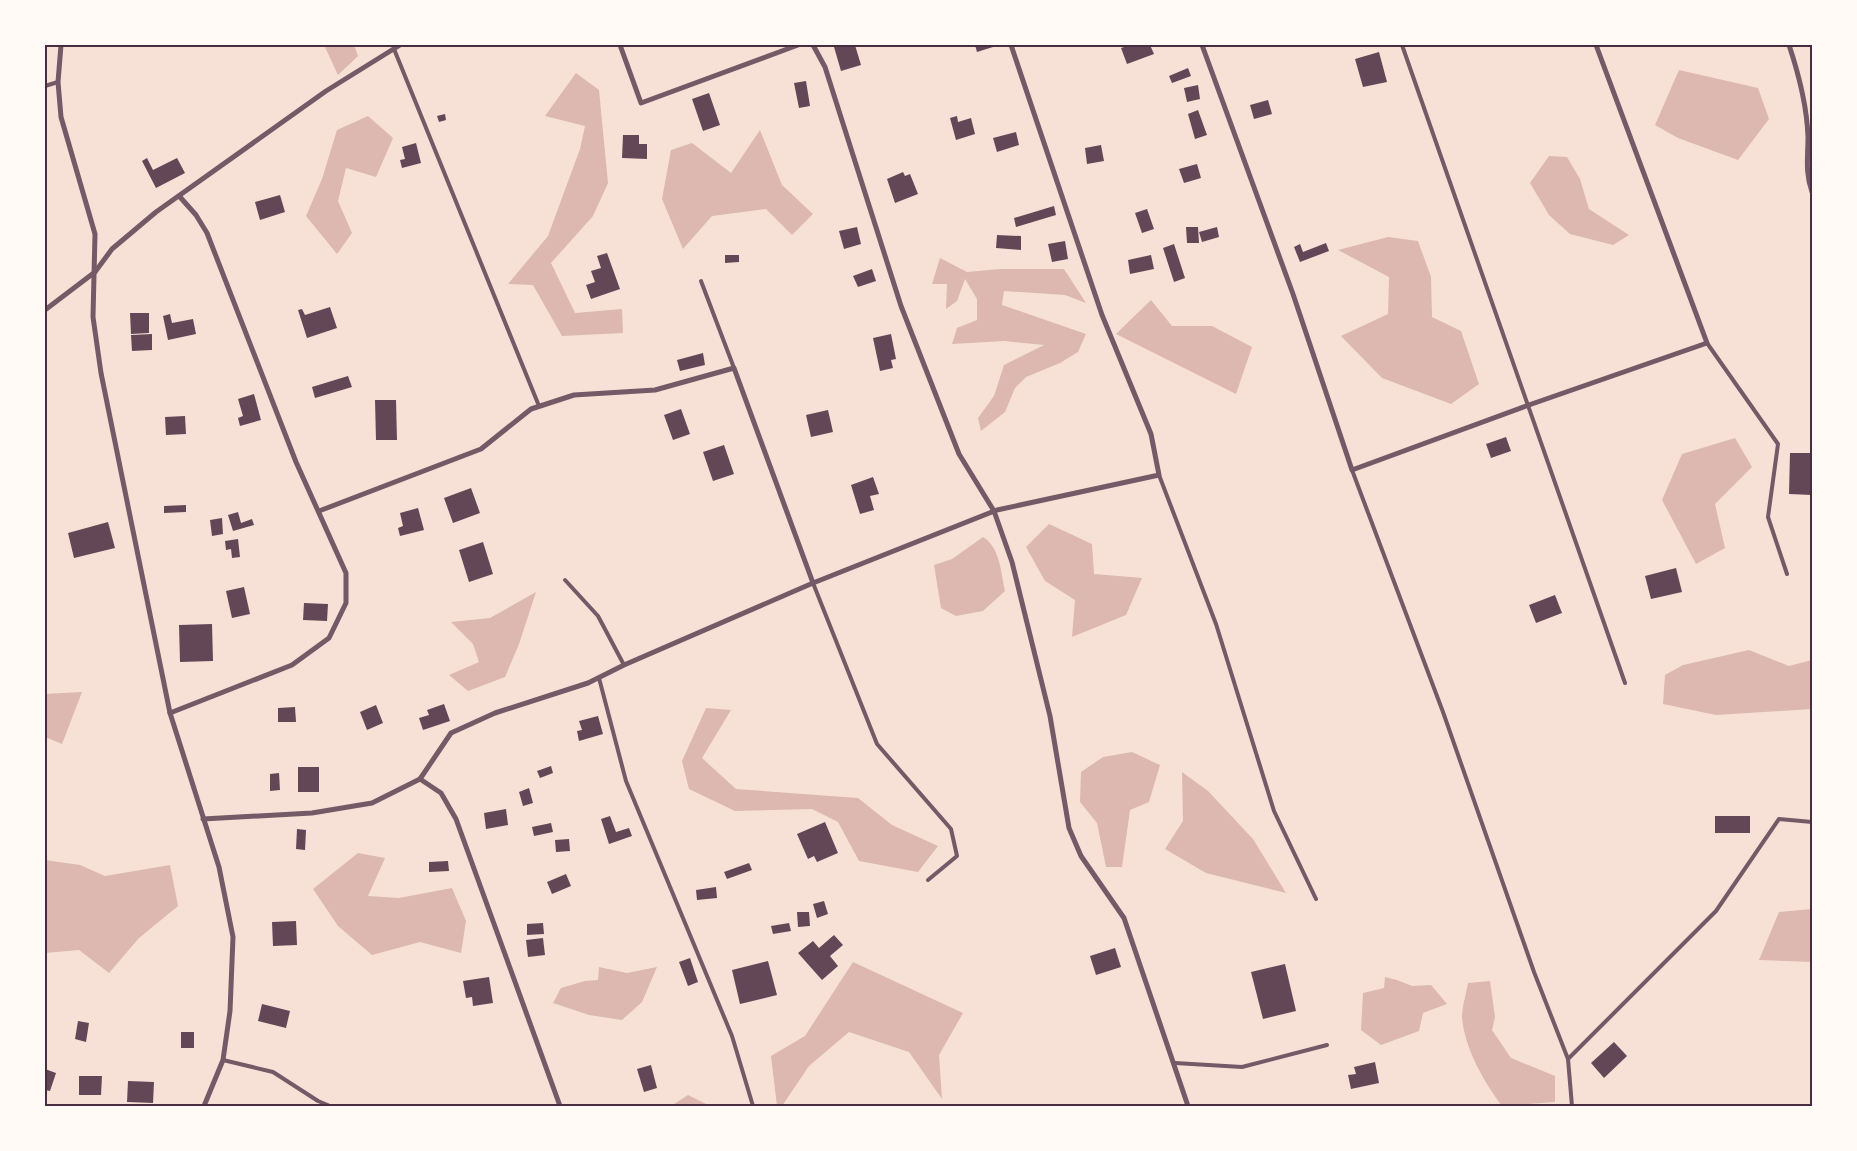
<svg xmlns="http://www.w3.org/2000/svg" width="1857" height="1151" viewBox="0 0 1857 1151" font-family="'DM Sans',sans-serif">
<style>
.water{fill:#dcb8b0}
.building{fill:#644757}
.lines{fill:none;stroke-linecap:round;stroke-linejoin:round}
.service{stroke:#755966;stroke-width:4}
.minor{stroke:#755966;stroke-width:5}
.neatline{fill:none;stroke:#4a2c40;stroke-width:2}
</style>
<rect width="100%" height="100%" fill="#f7e1d7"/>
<g class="water">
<path d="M324 45H354L358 56 338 75Z"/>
<path d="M1679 70 1758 88 1769 119 1738 160 1678 138 1655 125Z"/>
<path d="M576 73 599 90 608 183 593 216 551 263 575 313 622 309 623 333 562 336 533 285 508 284 548 236 580 149 585 126 545 116Z"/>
<path d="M368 116 393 138 376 177 346 168 338 201 352 233 337 254 306 216 322 179 337 130Z"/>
<path d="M760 130 782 185 813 214 792 235 766 209 712 216 683 249 662 199 671 150 692 143 731 173Z"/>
<path d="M1549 156 1567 157 1580 179 1589 209 1629 235 1613 245 1570 234 1549 215 1530 183Z"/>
<path d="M1388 237 1418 241 1431 277 1432 317 1461 331 1479 384 1451 404 1382 378 1341 336 1388 314 1389 277 1338 250Z"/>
<path d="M940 258 967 272 1000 269H1064L1086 303 1065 295 1004 291 1002 305 1086 334 1078 352 1060 363 1026 377 1015 388 1005 412 981 431 978 418 994 396 1004 365 1044 345 1004 341 952 344 957 328 977 320V299L965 279 957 301 946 309 947 284H932Z"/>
<path d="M1151 300 1172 326H1212L1252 347 1236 394 1116 334Z"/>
<path d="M1735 438 1752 467 1715 504 1725 548 1696 564 1662 500 1682 454Z"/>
<path d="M1049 524 1092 544 1094 574 1142 578 1126 615 1072 637 1075 600 1045 581 1026 547Z"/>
<path d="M983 537C1000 547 1001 573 1005 591L983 611 956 616 941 608 934 565 952 559Z"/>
<path d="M536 592 519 644 505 677 468 691 449 675 479 662 473 644 451 622 490 618Z"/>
<path d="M1749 650 1789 666 1812 660V709L1716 715 1663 704 1665 675 1683 665Z"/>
<path d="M82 692 62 744 45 737V694Z"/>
<path d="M706 708 731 710 702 758 736 789 858 798 892 825 938 846 918 872 859 861 838 822 812 809 735 811 689 789 682 761Z"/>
<path d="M1132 752 1160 765 1149 802 1130 810 1122 867H1106L1097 823 1080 802 1081 772 1103 757Z"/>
<path d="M1182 772 1208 791 1253 839 1286 893 1206 873 1165 849 1183 821Z"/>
<path d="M358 853 385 858 368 896 399 898 452 888 466 921 461 953 420 942 372 955 338 926 313 889Z"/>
<path d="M45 860 80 865 105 876 170 865 178 906 139 938 109 973 79 950 45 953Z"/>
<path d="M1812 909V962L1759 960 1779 912Z"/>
<path d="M853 962 963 1013 939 1055 942 1099 909 1052 849 1032 809 1066 782 1106H777L771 1056 805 1036Z"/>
<path d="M599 967 627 973 657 967 642 1002 622 1020 589 1015 553 1003 561 988 585 981 598 980Z"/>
<path d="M1385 977 1397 980 1412 986 1431 985 1447 1004 1423 1013 1419 1031 1381 1045 1361 1030 1363 993 1384 988Z"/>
<path d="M1490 981 1495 1017 1492 1030 1511 1058 1555 1076V1102L1502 1106C1484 1082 1465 1049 1462 1018 1462 1007 1466 994 1468 983Z"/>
<path d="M688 1095 710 1106H671Z"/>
</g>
<g class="building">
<path d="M839 45H855L861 65 841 71 834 47Z"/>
<path d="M975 45H992L993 47 977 52Z"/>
<path d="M1130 45H1150L1154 54 1127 64 1121 48Z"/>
<path d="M1379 52 1387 82 1363 87 1355 59Z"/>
<path d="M1188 68 1191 76 1172 83 1169 76Z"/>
<path d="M806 81 810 106 799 108 794 83Z"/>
<path d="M1198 85 1200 99 1187 102 1184 88Z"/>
<path d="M709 93 720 125 703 131 692 99Z"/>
<path d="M1268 100 1272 114 1254 119 1250 105Z"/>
<path d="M1198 110 1207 135 1195 139 1188 114Z"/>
<path d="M445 114 446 120 439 122 437 116Z"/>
<path d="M957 116 958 122 971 118 975 134 956 140 950 118Z"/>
<path d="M1016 132 1019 145 997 152 993 138Z"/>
<path d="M623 135H639V144H647V159L622 158Z"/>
<path d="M416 143 421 163 402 168 400 160 405 159 402 147Z"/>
<path d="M1101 145 1104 161 1087 164 1085 148Z"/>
<path d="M147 158 153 170 177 158 185 173 156 188 142 161Z"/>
<path d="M1197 164 1201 178 1184 183 1179 169Z"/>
<path d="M903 172 905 176 910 174 918 194 895 203 887 179Z"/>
<path d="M280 195 285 212 260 220 255 202Z"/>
<path d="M1054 206 1056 215 1016 227 1014 218Z"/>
<path d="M1147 209 1154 229 1142 233 1135 213Z"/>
<path d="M857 227 861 244 844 249 839 231Z"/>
<path d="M1186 227H1198L1199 243H1187Z"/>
<path d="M1217 227 1219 237 1202 242 1199 232Z"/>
<path d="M997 235 1021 236V250L996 248Z"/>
<path d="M1065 241 1068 259 1052 262 1048 244Z"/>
<path d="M1326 243 1329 251 1300 262 1294 247 1300 244 1303 252Z"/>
<path d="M1174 244 1185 278 1174 282 1163 248Z"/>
<path d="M607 253 620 289 591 299 586 285 595 282 591 271 601 268 597 256Z"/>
<path d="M725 255H739V262L725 263Z"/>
<path d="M1151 255 1154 269 1130 274 1128 260Z"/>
<path d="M872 269 876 281 858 287 853 276Z"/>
<path d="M330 307 337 328 307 338 298 310 302 309 305 315Z"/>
<path d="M130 313H149V333L131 334Z"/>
<path d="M170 314 172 323 193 319 196 334 168 340 163 316Z"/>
<path d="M152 334V350L132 351 131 335Z"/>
<path d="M891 334 896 359 891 360 893 368 880 371 873 338Z"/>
<path d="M703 353 705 365 680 371 677 360Z"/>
<path d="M348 376 352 387 315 398 312 387Z"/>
<path d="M254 394 261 420 240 426 238 418 243 416 238 399Z"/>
<path d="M375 400H396L397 440H376Z"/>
<path d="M681 409 690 434 673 440 664 415Z"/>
<path d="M828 410 833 432 811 437 806 415Z"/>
<path d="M185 416 186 434 166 435 165 417Z"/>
<path d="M1506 437 1511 451 1491 458 1486 444Z"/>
<path d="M724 445 734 474 713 481 703 452Z"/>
<path d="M1790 453H1812V495L1789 494Z"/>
<path d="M873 477 879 494 870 496 874 510 860 514 851 485Z"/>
<path d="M471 488 480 513 453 523 444 498Z"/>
<path d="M186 505V512L164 513V506Z"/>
<path d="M418 508 424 530 400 536 398 528 403 526 400 513Z"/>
<path d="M238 512 241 523 252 519 254 525 233 531 228 515Z"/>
<path d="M222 518 223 534 212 536 210 520Z"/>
<path d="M108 522 115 548 74 558 68 533Z"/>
<path d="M238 539 240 557 232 558 231 549 226 550 225 541Z"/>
<path d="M483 542 493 574 469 582 459 550Z"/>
<path d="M1676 568 1682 592 1651 599 1645 576Z"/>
<path d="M244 587 250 614 232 618 226 591Z"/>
<path d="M1555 595 1562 613 1536 623 1529 605Z"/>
<path d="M304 603 328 604 327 621 303 620Z"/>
<path d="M212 624 213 661 180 662 179 625Z"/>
<path d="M444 704 450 721 423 730 419 718 429 715 427 710Z"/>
<path d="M376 705 383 723 367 730 360 712Z"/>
<path d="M295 707 296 722H278V708Z"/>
<path d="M598 716 603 734 579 741 577 731 582 730 579 721Z"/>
<path d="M551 766 553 773 540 778 537 771Z"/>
<rect x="298" y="767" width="21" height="25"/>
<path d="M279 773 280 790 270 791V774Z"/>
<path d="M529 788 533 803 523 806 519 792Z"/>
<path d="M506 809 508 825 486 829 484 813Z"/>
<path d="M610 816 616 832 629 828 632 836 609 844 601 819Z"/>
<rect x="1715" y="816" width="35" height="17"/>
<path d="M825 822 838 853 817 862 814 856 808 859 797 834Z"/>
<path d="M551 823 553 832 534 836 532 827Z"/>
<path d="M297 829 306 830 305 850 296 849Z"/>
<path d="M569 839 570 851 556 852 555 840Z"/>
<path d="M448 861 449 871 429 872V862Z"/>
<path d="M749 863 752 870 727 879 724 872Z"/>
<path d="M566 874 571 886 552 894 547 882Z"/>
<path d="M716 887 717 898 697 900 696 890Z"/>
<path d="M824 901 828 914 817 918 813 904Z"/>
<path d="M797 912H809L810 926 798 927Z"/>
<path d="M296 921 297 945 273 946 272 922Z"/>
<path d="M543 923 544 934 527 935V924Z"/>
<path d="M789 923 791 931 773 934 771 926Z"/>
<path d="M834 935 843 945 830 956 838 966 822 980 798 953 813 941 819 948Z"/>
<path d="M543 938 545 955 528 957 526 940Z"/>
<path d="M1115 948 1121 967 1096 975 1090 956Z"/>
<path d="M690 958 698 982 688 986 679 962Z"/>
<path d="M768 961 777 995 740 1004 732 970Z"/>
<path d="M1285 964 1296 1011 1263 1019 1251 972Z"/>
<path d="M489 977 493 1003 473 1006 472 997 466 998 463 981Z"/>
<path d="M262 1004 290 1011 286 1028 258 1021Z"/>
<path d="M78 1021 89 1023 86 1042 75 1039Z"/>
<rect x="181" y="1032" width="13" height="16"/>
<path d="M1614 1042 1627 1056 1604 1078 1591 1063Z"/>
<path d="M1375 1062 1379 1083 1351 1089 1348 1075 1356 1074 1354 1067Z"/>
<path d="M651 1065 657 1088 644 1092 637 1069Z"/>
<path d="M45 1069 56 1073 50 1091 45 1090Z"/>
<path d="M79 1076H102L101 1095H79Z"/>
<path d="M128 1081 154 1082 153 1103 127 1102Z"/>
</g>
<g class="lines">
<g class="service">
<path d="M1402 45 1625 683"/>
<path d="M394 49 539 406"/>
<path d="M45 86 58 82"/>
<path d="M701 281 734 368"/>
<path d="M1707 343 1778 444 1768 517 1787 574"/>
<path d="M1352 470 1443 712 1534 972 1568 1059 1572 1106"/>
<path d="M1159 475 1216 624 1274 811 1316 899"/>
<path d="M565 580 598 616 624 665"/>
<path d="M813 583 877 744 951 829 957 856 928 880"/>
<path d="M599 678 626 781 732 1036 753 1106"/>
<path d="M1568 1059 1716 911 1779 819 1812 822"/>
<path d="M223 1060 273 1072 318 1101 330 1106"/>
<path d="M1175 1063 1242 1067 1327 1045"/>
</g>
<g class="minor">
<path d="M61 45 58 82 61 117 95 234 93 317 101 373 170 713 219 867 233 937 230 1011 223 1060 204 1106"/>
<path d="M620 45 641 103 798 45"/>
<path d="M813 45 825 67 901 306 959 454 994 511 1012 562 1050 716 1069 828 1081 856 1124 918 1188 1106"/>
<path d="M1202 45 1293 294 1352 470 1526 406 1707 343 1596 45"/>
<path d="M1789 45C1799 75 1807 106 1808 137 1808 158 1805 172 1812 192"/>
<path d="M45 310 95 272 112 249 156 212 326 91 400 45"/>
<path d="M319 511 481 449 531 409 574 395 655 390 734 368 813 583"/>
<path d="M170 713 292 665 329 638 346 603V573L296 462 207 233 196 215 180 197"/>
<path d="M420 779 441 793 456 819 560 1106"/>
<path d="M203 819 312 813 372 803 420 779 451 733 495 713 588 683 624 665 813 583 997 510 1159 475 1151 434 1102 315 1011 45"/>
</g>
</g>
<rect width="1857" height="1151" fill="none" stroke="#fffaf5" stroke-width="92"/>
<rect x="46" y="46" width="1765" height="1059" class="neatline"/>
</svg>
